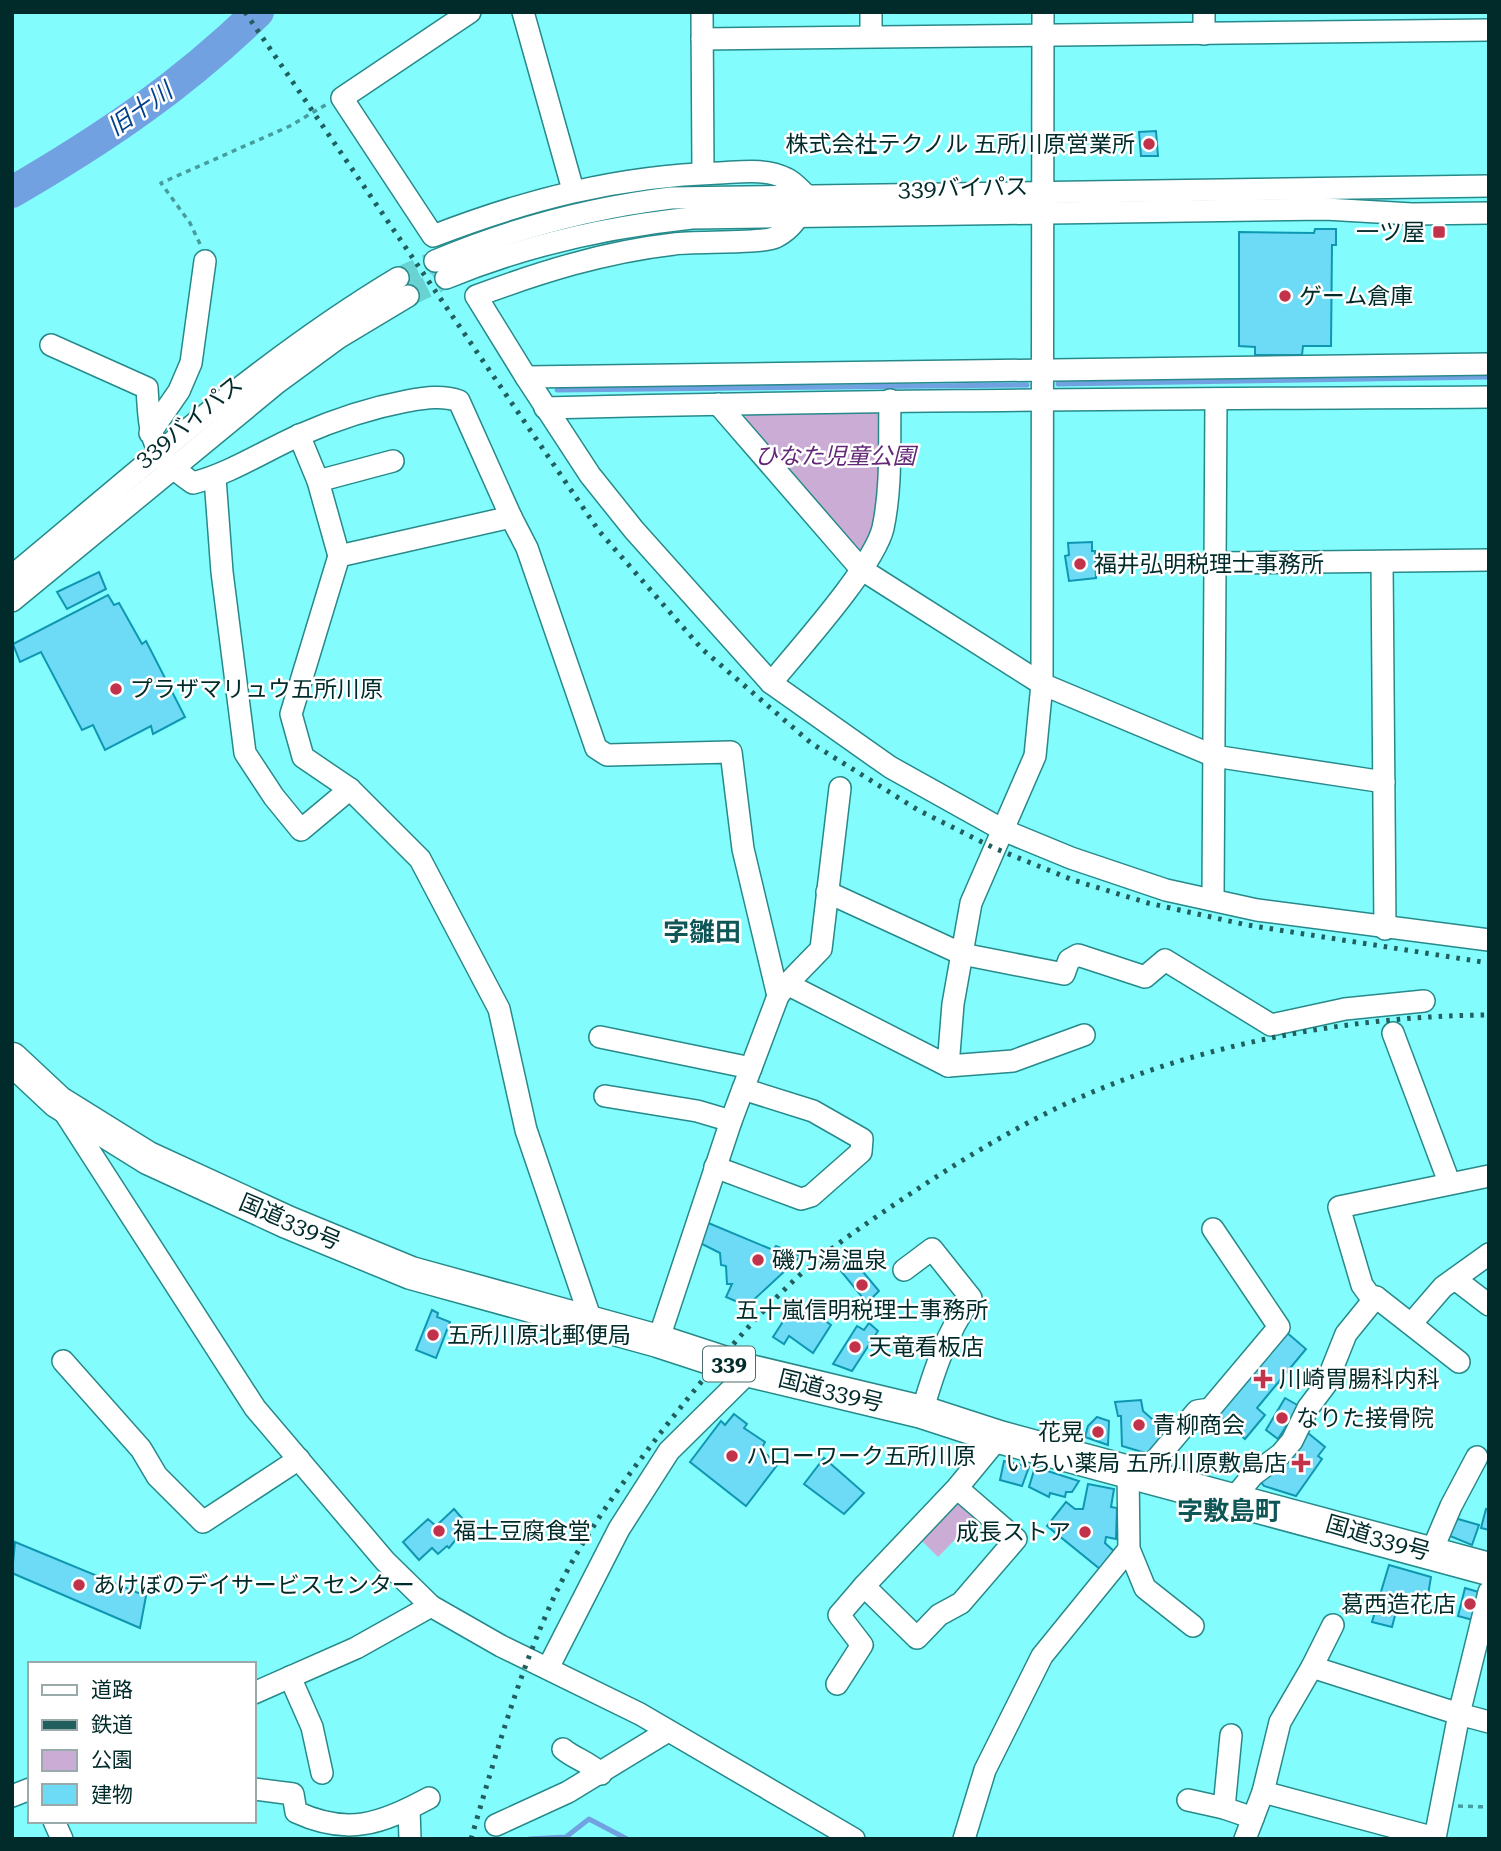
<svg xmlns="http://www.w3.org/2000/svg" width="1501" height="1851" viewBox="0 0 1501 1851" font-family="'Roboto Serif','Noto Sans JP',serif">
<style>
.green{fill:#caacd5}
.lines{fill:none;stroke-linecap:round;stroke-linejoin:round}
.stream{stroke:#72a1e1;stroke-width:5}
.river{stroke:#72a1e1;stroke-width:32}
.building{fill:#6ddbf6;stroke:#0f97b2;stroke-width:2}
.minor-tunnel{stroke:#69d2d3;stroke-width:21;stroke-dasharray:21 10;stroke-linecap:butt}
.minor-casing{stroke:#27898a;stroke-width:24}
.highway-casing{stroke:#27898a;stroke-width:35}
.path{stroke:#479c9d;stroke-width:3.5;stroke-dasharray:5 5;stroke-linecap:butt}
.minor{stroke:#fff;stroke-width:21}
.highway{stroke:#fff;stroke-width:32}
.rail{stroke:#215f5f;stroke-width:5;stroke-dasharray:3.5 7;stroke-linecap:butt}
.poi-dot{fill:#c2324a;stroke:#fff;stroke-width:2.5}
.labels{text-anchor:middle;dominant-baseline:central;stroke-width:5;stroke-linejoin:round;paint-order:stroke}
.shield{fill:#fff;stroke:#4d6b6b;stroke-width:2}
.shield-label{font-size:21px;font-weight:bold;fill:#012b2b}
.poi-label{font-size:23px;fill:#012b2b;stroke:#fff;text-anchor:start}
.street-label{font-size:23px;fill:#012b2b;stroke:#fff}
.park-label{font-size:23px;font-style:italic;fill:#622776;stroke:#fff}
.water-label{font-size:24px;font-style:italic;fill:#00408a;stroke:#fff}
.quarter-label{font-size:26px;font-weight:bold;fill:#0f5657;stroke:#fff}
</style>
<rect width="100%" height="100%" fill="#83fcfd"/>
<g class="green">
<path d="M748 412H875L879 415C880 464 883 507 862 552L742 424Z"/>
<path d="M962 1502 978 1516 938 1557 921 1540 954 1503Z"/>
</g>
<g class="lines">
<g class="stream">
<path d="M1058 384 1489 377"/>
<path d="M557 390 1027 385"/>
<path d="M529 1839 566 1837 589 1819 627 1839"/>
</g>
<path class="river" d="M12 192C105 138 180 87 258 12"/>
</g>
<g class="building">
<path d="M1156 131 1158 156H1141L1139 132Z"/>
<path d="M1315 229H1336V245H1332L1331 346H1303L1302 355H1255V347L1239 346V232L1314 233Z"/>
<path d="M1092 542V551H1095L1096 578 1069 581 1065 556 1069 555 1068 543Z"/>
<path d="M99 572 106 589 67 609 57 592Z"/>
<path d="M108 595 114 605 119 603 142 644 146 641 185 717 153 734 151 726 105 750 93 725 82 730 41 652 20 662 13 644Z"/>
<path d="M706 1222 773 1250 776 1246 801 1256 747 1306 726 1297 732 1284H727L726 1266 721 1265 720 1253 700 1243Z"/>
<path d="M849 1255 879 1291 867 1303 836 1265Z"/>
<path d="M797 1300 831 1325 813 1353 789 1336 784 1344 773 1337Z"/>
<path d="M432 1310 438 1313 437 1317 450 1322 436 1358 416 1350Z"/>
<path d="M869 1323 878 1331 852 1371 833 1364 857 1326 864 1330Z"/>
<path d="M1285 1331 1306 1349 1257 1408 1265 1415 1245 1439 1215 1412Z"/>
<path d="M1285 1398 1299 1406 1278 1439 1266 1430Z"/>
<path d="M1141 1400 1143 1411 1168 1433 1149 1454 1122 1446 1121 1416H1118L1115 1402Z"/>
<path d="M734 1414 747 1424 744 1428 765 1442 761 1450 778 1464 746 1506 690 1462 721 1421 725 1425Z"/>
<path d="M1097 1417 1109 1421 1108 1445 1085 1437 1088 1426Z"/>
<path d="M1308 1433 1325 1447 1318 1456 1322 1459 1296 1496 1264 1486 1259 1480 1271 1467 1277 1472Z"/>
<path d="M824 1458 864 1493 844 1514 804 1484Z"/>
<path d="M1004 1461 1029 1467 1022 1486 1000 1480Z"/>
<path d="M1035 1467 1079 1481 1072 1492H1066L1065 1497 1050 1493 1049 1497 1029 1487Z"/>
<path d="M1088 1484 1114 1489 1111 1507 1117 1508 1116 1539 1106 1537 1105 1543 1115 1552 1100 1569 1047 1526 1066 1502 1075 1509H1083Z"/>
<path d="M454 1509 468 1525 449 1548 447 1546 438 1554 432 1548 419 1560 403 1542 428 1519 436 1526Z"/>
<path d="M1486 1509 1489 1510V1530L1481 1528Z"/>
<path d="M1451 1517 1479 1525 1472 1545 1445 1534Z"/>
<path d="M15 1542 146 1596 140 1628 12 1573Z"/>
<path d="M1389 1565 1431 1577 1427 1601 1407 1595 1403 1605 1398 1604 1392 1627 1372 1622Z"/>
<path d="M1465 1588 1482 1593 1473 1620 1458 1616Z"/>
</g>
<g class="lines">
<g class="minor-tunnel">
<path d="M398 278 435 261"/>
<path d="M408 296 446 278"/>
</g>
<g class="minor-casing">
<g id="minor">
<path d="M470 12 342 98 433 236C526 200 618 176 719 173 742 172 766 168 787 179 794 182 801 191 807 196 802 214 793 228 776 237 763 244 694 241 674 244 604 252 541 272 476 296L526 377 1489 364"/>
<path d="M523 12 573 190"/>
<path d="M702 12 703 173"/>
<path d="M1204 12V34"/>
<path d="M871 36V12"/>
<path d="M702 39 1489 30"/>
<path d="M435 261C511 229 589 208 671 198L1489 186"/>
<path d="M446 278C526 245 606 227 692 218L1325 209 1412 214 1489 213"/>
<path d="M51 345 147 388C150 437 150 454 193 483 231 473 264 451 300 435 334 420 370 408 407 401 425 398 442 395 459 401L511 517 339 556 291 714 303 757 350 789 420 859 499 1009 526 1130 592 1323"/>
<path d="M526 377 590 475 634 530 771 683 890 767 1003 830 1071 858 1166 890 1257 910 1489 940"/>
<path d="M718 404 861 569 1042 684 1214 756 1384 782"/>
<path d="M545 408C860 400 1174 399 1489 397"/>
<path d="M150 433 179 391 191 363 205 261"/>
<path d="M299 435 318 481 339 556"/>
<path d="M215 478 222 572 245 753 274 797 301 830 350 789"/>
<path d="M318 481 393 461"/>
<path d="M511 517 527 548 596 748 607 755 731 752 743 849 778 996"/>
<path d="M1382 562 1385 929"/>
<path d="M1215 563 1489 560"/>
<path d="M12 576C138 472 258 362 398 278"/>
<path d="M12 601 278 382 338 338 408 296"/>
<path d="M771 683C799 649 874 566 883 528 892 486 889 442 890 400"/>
<path d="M827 892 962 954 1064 974 1069 960 1078 955 1145 977 1165 960 1271 1025 1345 1009 1424 1001"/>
<path d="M1213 899 1216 399"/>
<path d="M787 984 821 949 840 788"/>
<path d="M1393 1033 1449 1182"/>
<path d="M600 1037 751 1068"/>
<path d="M948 1066 1013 1061 1084 1035"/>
<path d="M605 1096 697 1111 731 1121"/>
<path d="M63 1110 255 1408 385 1561 431 1606 501 1646 640 1714 854 1839"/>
<path d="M715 1167 801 1199 811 1196 861 1152 862 1139 813 1111 743 1089"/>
<path d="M904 1270 932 1249 971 1298C946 1334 934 1371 922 1412"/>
<path d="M1455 1279 1489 1305"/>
<path d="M1376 1297 1459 1362"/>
<path d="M1411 1324 1443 1287 1489 1254"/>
<path d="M658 1341 731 1121 778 996 787 984 948 1066 953 1004 971 903 1035 756 1042 684 1043 12"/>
<path d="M63 1361 141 1449 157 1476 203 1522 299 1459"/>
<path d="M1128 1470 1129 1549 1145 1588 1193 1626"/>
<path d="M1143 1475 1197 1411 1210 1409 1279 1327 1213 1229"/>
<path d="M957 1488 1016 1539 961 1603 939 1615 917 1638 864 1586 957 1488 999 1437"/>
<path d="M1234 1498 1253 1475 1281 1454 1292 1441 1308 1408 1326 1384 1346 1334 1376 1297 1370 1296 1362 1285 1339 1207 1489 1176"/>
<path d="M1431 1553 1451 1506 1477 1457"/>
<path d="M1312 1667 1333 1625"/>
<path d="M548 1668 619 1529 669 1451 750 1371"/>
<path d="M290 1677 312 1727 322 1773"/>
<path d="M837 1684 862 1645 839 1615 864 1586"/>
<path d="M254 1693 356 1648 431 1606"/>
<path d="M1231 1735 1224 1808 1253 1818"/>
<path d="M563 1749C575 1759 589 1762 601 1774"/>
<path d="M254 1789 293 1794 296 1812C348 1836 380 1824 429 1798"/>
<path d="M1263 1792 1435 1838 1459 1714 1489 1722"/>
<path d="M12 1796 30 1789"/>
<path d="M1188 1800 1224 1808"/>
<path d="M409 1809 410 1839"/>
<path d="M54 1821 62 1839"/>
<path d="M496 1825 568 1792 668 1731"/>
<path d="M964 1839 985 1770 1042 1656 1129 1549"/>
<path d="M1245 1839 1263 1792 1280 1722 1312 1667 1459 1714 1489 1592"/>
</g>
</g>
<g class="highway-casing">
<path id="highway" d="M12 1059 58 1102 148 1158 287 1222 411 1273 658 1341 750 1371 922 1412 999 1437 1489 1569"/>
</g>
<g class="path">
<path d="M200 244 190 223 161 183 290 126 327 104"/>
<path d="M1458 1806 1489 1807"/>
</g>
<use href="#minor" class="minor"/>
<use href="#highway" class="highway"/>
<g class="rail">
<path d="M245 12 599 531 702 649 811 743 918 810 994 848 1073 880 1148 903 1247 925 1489 963"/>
<path d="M471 1839C495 1757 518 1675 554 1597 582 1537 622 1483 662 1431 702 1380 742 1331 788 1286 823 1252 867 1223 907 1196 949 1168 991 1142 1035 1119 1169 1049 1339 1016 1489 1015"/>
</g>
</g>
<g class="poi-dot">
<circle cx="1149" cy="144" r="7"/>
<rect x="1432" y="225" width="14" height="14" rx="3.5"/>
<circle cx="1285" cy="296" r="7"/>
<circle cx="1080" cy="564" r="7"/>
<circle cx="116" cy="689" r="7"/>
<circle cx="758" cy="1260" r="7"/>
<circle cx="862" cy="1285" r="7"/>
<circle cx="433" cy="1335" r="7"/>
<circle cx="855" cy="1347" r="7"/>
<path d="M1259.5 1368.5h7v7h7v7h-7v7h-7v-7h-7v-7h7z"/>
<circle cx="1282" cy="1418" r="7"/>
<circle cx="1139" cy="1425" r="7"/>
<circle cx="1098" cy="1432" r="7"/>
<circle cx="732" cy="1456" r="7"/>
<path d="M1297.5 1452.5h7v7h7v7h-7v7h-7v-7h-7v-7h7z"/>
<circle cx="439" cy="1531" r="7"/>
<circle cx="1085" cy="1532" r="7"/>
<circle cx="79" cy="1585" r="7"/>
<circle cx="1470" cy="1604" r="7"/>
</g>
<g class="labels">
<rect class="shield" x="703" y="1346.5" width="52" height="35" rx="5"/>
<g class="shield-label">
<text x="729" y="1364">339</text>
</g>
<g class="poi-label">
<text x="1135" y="144" text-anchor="end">株式会社テクノル 五所川原営業所</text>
<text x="1425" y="232" text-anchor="end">一ツ屋</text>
<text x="1299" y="296">ゲーム倉庫</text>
<text x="1094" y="564">福井弘明税理士事務所</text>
<text x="130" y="689">プラザマリュウ五所川原</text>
<text x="772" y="1260">磯乃湯温泉</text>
<text x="862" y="1310" text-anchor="middle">五十嵐信明税理士事務所</text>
<text x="447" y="1335">五所川原北郵便局</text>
<text x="869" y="1347">天竜看板店</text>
<text x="1279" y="1379">川崎胃腸科内科</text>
<text x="1296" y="1418">なりた接骨院</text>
<text x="1153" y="1425">青柳商会</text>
<text x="1084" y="1432" text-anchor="end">花晃</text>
<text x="746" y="1456">ハローワーク五所川原</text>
<text x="1287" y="1463" text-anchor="end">いちい薬局 五所川原敷島店</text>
<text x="453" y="1531">福士豆腐食堂</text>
<text x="1071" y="1532" text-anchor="end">成長ストア</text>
<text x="93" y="1585">あけぼのデイサービスセンター</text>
<text x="1456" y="1604" text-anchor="end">葛西造花店</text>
</g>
<g class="street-label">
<text transform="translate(963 188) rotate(-1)">339バイパス</text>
<text transform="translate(189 422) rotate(-39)">339バイパス</text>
<text transform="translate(290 1222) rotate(23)">国道339号</text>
<text transform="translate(831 1391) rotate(14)">国道339号</text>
<text transform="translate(1378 1538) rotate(16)">国道339号</text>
</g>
<g class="park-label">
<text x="835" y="456">ひなた児童公園</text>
</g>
<g class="water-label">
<text transform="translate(140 109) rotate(-35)">旧十川</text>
</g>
<g class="quarter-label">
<text x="702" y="932">字雛田</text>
<text x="1229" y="1511">字敷島町</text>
</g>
</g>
<rect width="1501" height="1851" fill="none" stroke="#012b2b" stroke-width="28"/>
<rect x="28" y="1662" width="228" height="161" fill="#ffffff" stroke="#99aaaa" stroke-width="2"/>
<rect x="42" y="1685" width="35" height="10" fill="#ffffff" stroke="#99aaaa" stroke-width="2"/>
<text x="91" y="1697" font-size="21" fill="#012b2b">道路</text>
<rect x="42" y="1720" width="35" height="10" fill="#215f5f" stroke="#99aaaa" stroke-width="2"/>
<text x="91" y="1732" font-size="21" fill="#012b2b">鉄道</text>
<rect x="42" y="1750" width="35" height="21" fill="#caacd5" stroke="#99aaaa" stroke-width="2"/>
<text x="91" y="1767" font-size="21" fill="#012b2b">公園</text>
<rect x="42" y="1784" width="35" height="21" fill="#6ddbf6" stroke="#99aaaa" stroke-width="2"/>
<text x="91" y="1802" font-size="21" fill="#012b2b">建物</text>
</svg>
